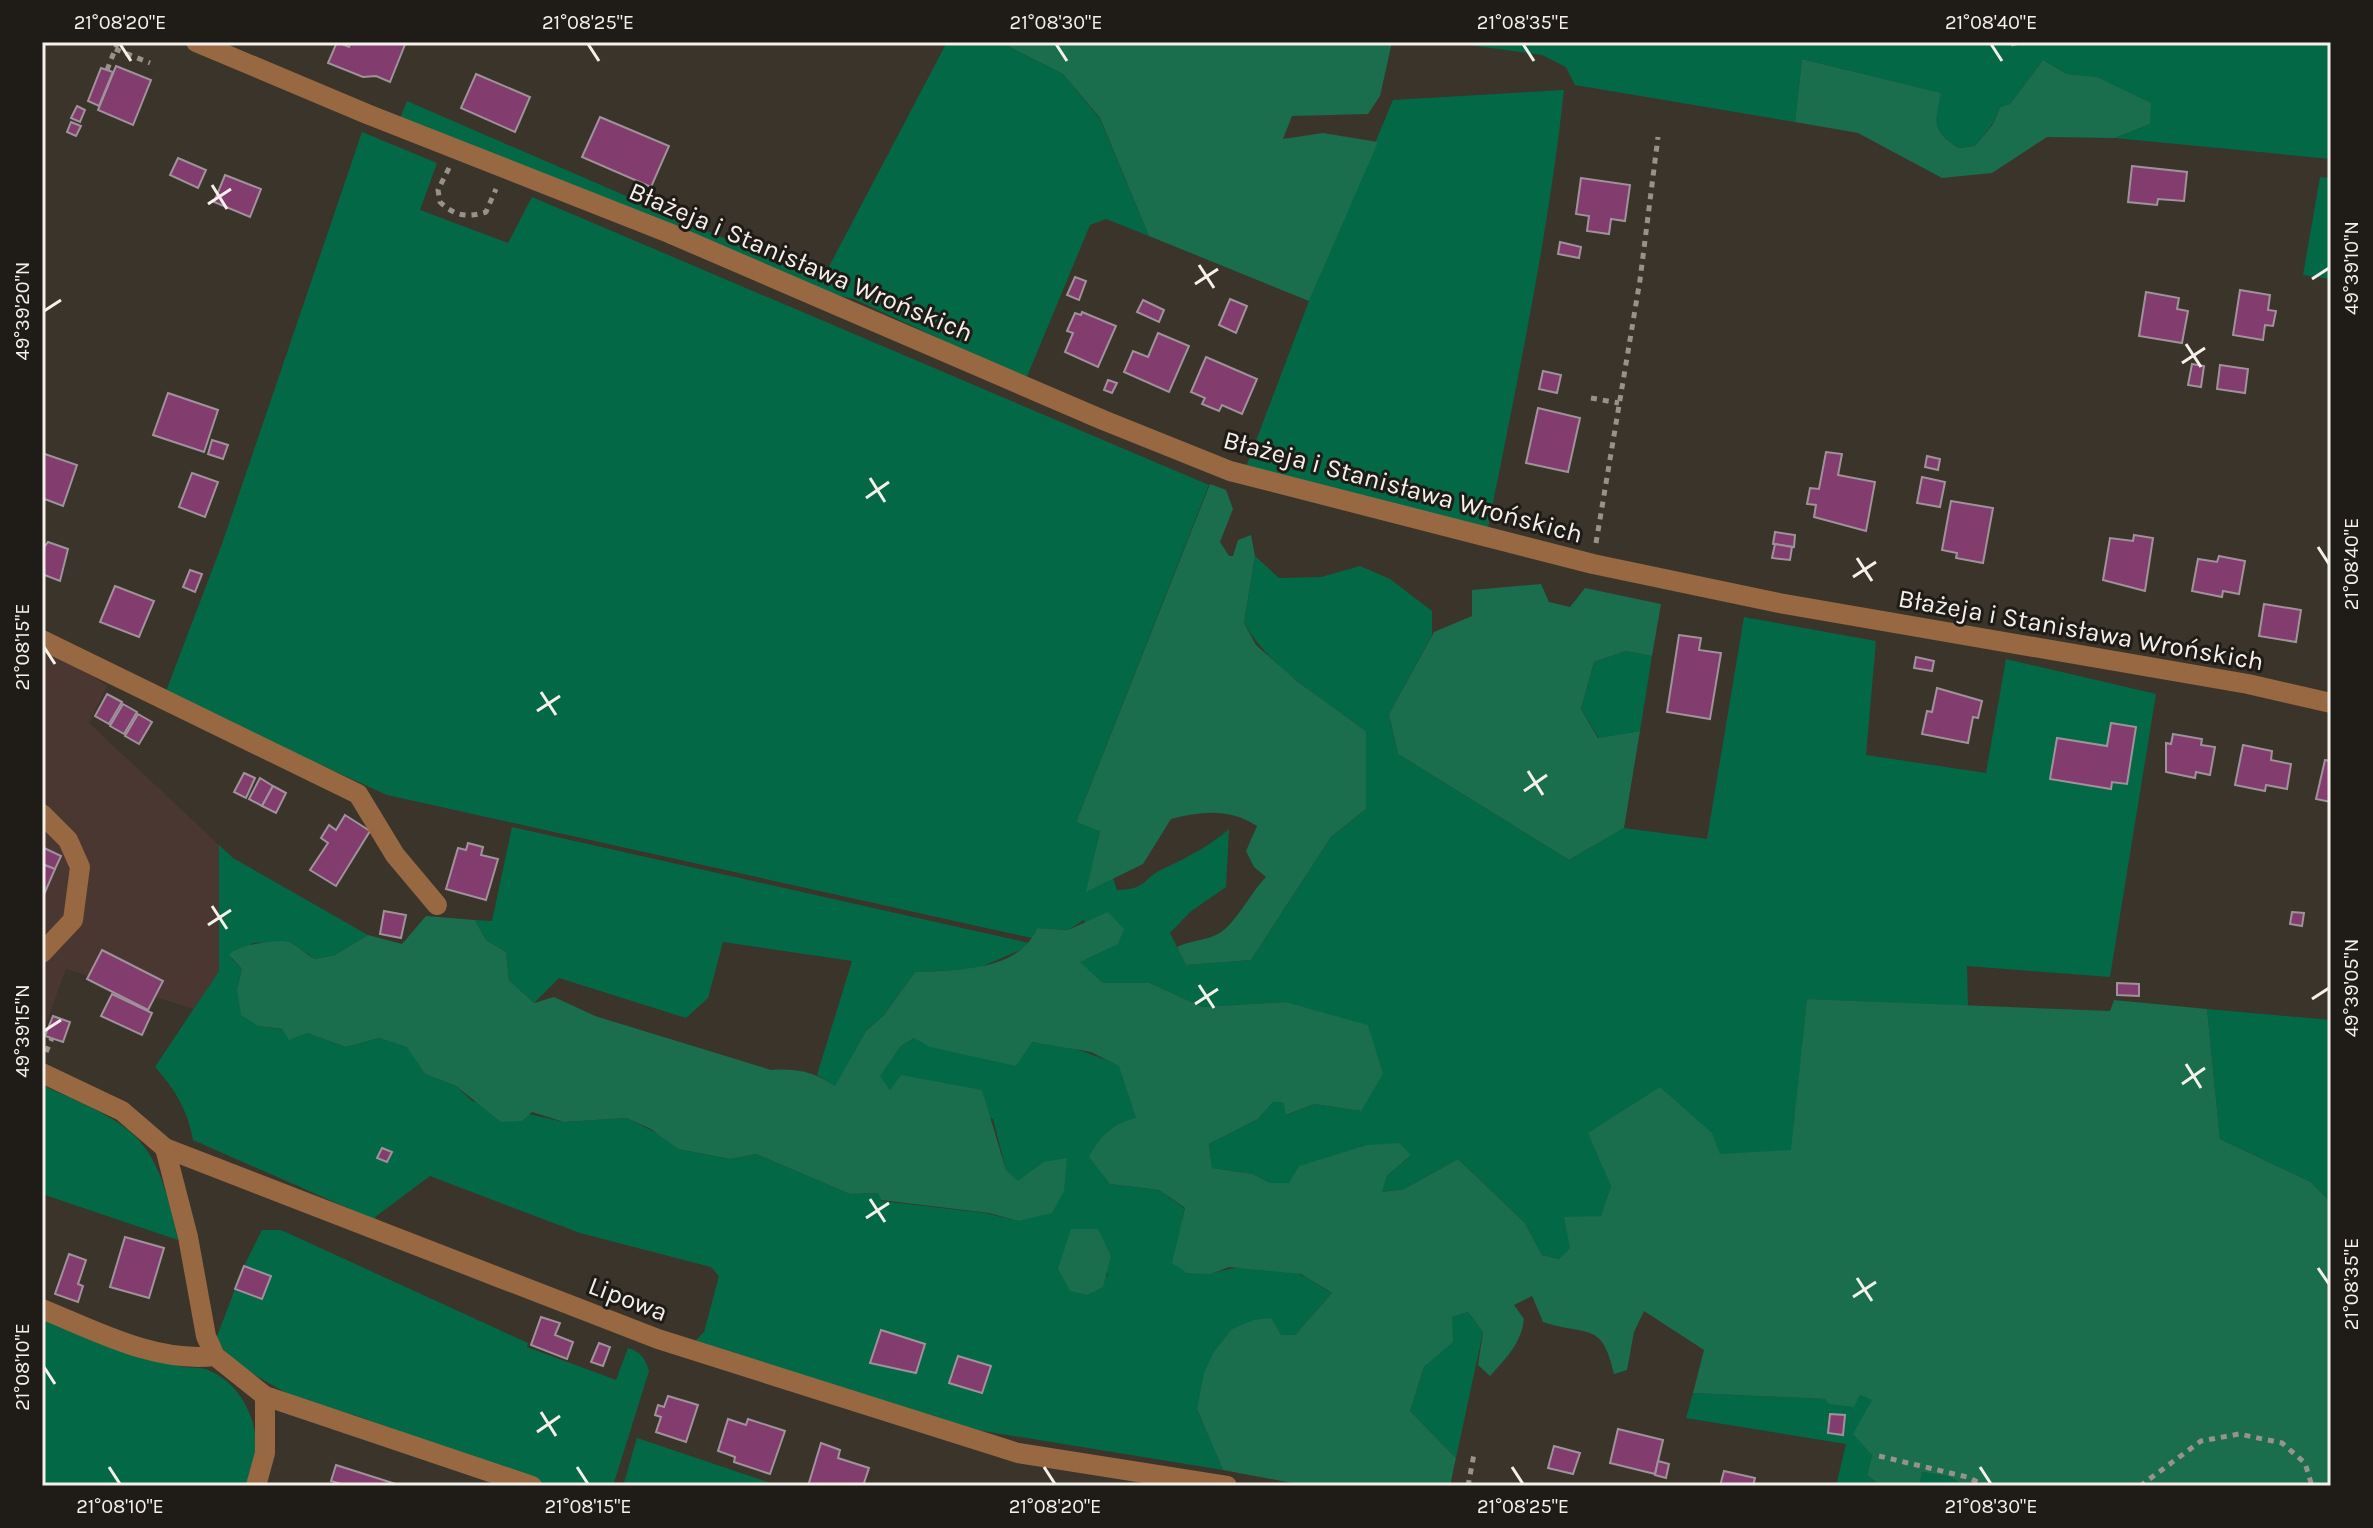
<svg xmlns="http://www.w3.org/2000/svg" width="2373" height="1528" viewBox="0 0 2373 1528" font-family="Karla,sans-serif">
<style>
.industrial{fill:#4b3732}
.green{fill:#036846;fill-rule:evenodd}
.forest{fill:#1a6d4d}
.building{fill:#833c6e;stroke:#9f929a;stroke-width:2}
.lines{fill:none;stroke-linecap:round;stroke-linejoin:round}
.path{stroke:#98928a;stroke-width:5;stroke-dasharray:6 6;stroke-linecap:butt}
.minor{stroke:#976842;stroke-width:20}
.ticks{fill:none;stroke:#f5f0ea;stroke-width:3}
.labels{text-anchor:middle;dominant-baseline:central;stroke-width:6;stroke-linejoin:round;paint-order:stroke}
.street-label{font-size:26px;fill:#f5f0ea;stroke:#1f1c18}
.neatline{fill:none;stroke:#f5f0ea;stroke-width:3}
.ticks-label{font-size:20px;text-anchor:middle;fill:#f5f0ea}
</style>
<rect width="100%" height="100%" fill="#3b342a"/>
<path class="industrial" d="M42 642 107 686 89 723 219 845V971L194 1009 66 969 42 1035Z"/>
<g class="green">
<path d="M947 42H1000L1063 74 1100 119 1149 236 1106 219 1090 225 1026 379 854 299 816 291 399 121 407 101 792 268 824 276Z"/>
<path d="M1447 42H2331V159L2115 138 2150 124 2122 91 2097 77 2067 74 2043 60 2010 104 2000 107 1993 123 1975 146 1959 148C1931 130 1935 123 1940 93L1802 59 1795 122 1575 85 1566 67 1542 55Z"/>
<path d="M1564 90C1548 239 1516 386 1487 533L1246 467 1309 301 1393 100Z"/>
<path d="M362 132 437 163 420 210 508 243 532 197 1209 485 1076 822 1100 830 1087 891 1113 878 1117 890C1149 889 1141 879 1163 869 1188 857 1208 847 1229 829L1226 887 1190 912 1170 933 1186 965 1251 960 1331 837 1366 809V731C1323 699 1271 670 1244 623L1255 556 1279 578 1321 577 1360 566 1390 579 1432 611V635L1389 714 1398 754 1569 860 1624 828 1707 839 1744 617 1876 641 1866 755 1986 773 2006 659 2156 694 2110 977 1967 966 1968 1006 1807 999 1792 1150 1611 1186 1601 1217 1560 1259 1542 1255 1525 1223 1458 1159 1404 1189 1381 1192 1387 1176 1410 1156 1290 1183H1270L1253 1174 1212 1168 1209 1144 1258 1119 1273 1102 1283 1101 1287 1115 1314 1104 1361 1111 1285 1002 1202 1007 1150 983H1103L1079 962 1101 949 1084 920 1068 930 1037 928 1032 938 387 795 165 694 222 544Z"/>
<path d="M2320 177 2331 178V279L2303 275Z"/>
<path d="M1626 651 1652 656 1640 731 1599 738 1581 709 1594 662Z"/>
<path d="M512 827 1029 943 1027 947 976 969 915 972 884 1015 866 1031 836 1087 817 1075 852 961 723 942 708 998 686 1018 559 978 534 1003 509 980 506 952 486 940 475 920 492 921Z"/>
<path d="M219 845 233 858 368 935 335 955 315 959 290 942 253 943 231 958 242 969 237 989 258 1026 307 1033 346 1047 379 1038 408 1047 425 1074 456 1086 472 1101 564 1122 626 1118 663 1136 678 1149 730 1159 756 1154 850 1194 879 1193 881 1201 985 1213 1018 1221 1043 1162 1018 1182 1006 1170 993 1119 890 1090 879 1077 901 1046 914 1038C948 1056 993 1040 1030 1042 1061 1043 1092 1053 1120 1066L1136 1118 1110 1184 1159 1190 1185 1209C1175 1230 1200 1256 1211 1274 1235 1265 1275 1264 1299 1274 1310 1278 1321 1288 1332 1293L1295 1335H1281L1197 1409 1223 1470 977 1430 692 1344 704 1332 719 1276 711 1267 580 1233 430 1176 375 1217 377 1221 193 1140C188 1111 175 1089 155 1067L219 971ZM1071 1229H1098L1108 1277Z"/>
<path d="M2207 1009 2331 1020V1203L2311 1182 2220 1139Z"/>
<path d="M42 1085C138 1128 155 1133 178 1240L42 1194Z"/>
<path d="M262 1230H281L528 1343 527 1347 616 1380 628 1348C641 1352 645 1358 649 1371L613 1486H547L360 1417 293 1397 248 1371 227 1354 216 1339 235 1289 262 1299 270 1276 244 1266Z"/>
<path d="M1468 1312 1483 1332 1456 1458 1410 1411 1424 1367 1452 1342V1317Z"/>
<path d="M42 1315 183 1367C191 1368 201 1367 208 1370 251 1387 269 1447 247 1486H42Z"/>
<path d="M1693 1393 1826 1399 1860 1395 1873 1400 1872 1455 1867 1475 1881 1486H1836L1846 1444 1686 1418Z"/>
<path d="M637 1438 780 1486H623Z"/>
<path d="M1922 1472 1948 1476 1967 1486H1919Z"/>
</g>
<g class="forest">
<path d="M1000 42H1392L1380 96 1368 114 1292 116 1283 139 1323 133 1378 142 1309 301 1149 236 1100 118 1063 74Z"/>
<path d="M1802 59 1941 93C1935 123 1931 130 1959 148L1975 146 1993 124 2000 107 2010 104 2043 60 2067 74 2097 77 2151 103 2150 124 2115 138 2047 137 1992 173 1942 178 1858 133 1795 122Z"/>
<path d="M1210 484 1226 490 1233 509 1220 542 1229 556H1233L1238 540 1251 535 1255 556 1244 623 1256 645 1298 682 1366 731V809L1331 837 1251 960 1186 965 1177 947C1191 940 1205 941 1218 934 1236 924 1250 893 1266 877L1254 867 1246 851 1257 826C1230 808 1201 811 1171 819L1143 864 1086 892 1100 831 1076 822Z"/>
<path d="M1541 584 1549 602 1570 607 1585 588 1661 604 1652 656 1626 651 1594 662 1581 709 1598 738 1640 731 1624 828 1569 860 1398 754 1389 714 1434 632 1472 616V590Z"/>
<path d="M1108 912 1124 929 1118 944 1080 962 1103 983H1150L1202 1007 1285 1002 1368 1025 1383 1074 1361 1111 1314 1104 1286 1115 1283 1102H1273L1258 1119 1209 1144 1212 1168 1253 1174 1270 1183H1289L1299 1166 1367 1145 1399 1143 1411 1155 1387 1176 1382 1192 1404 1189 1458 1159 1525 1223 1542 1255 1559 1259 1570 1248 1564 1217 1601 1216 1611 1186 1588 1133 1660 1087 1712 1133 1720 1154 1791 1150 1807 999 2110 1011 2114 1000 2207 1009 2220 1139 2311 1182 2331 1203V1486H1966L1948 1476 1922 1472 1919 1486H1881L1867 1475 1872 1455 1853 1434 1872 1400 1860 1395 1854 1407 1829 1404 1825 1399 1693 1393 1704 1350 1644 1311 1634 1332 1627 1370 1614 1374C1602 1320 1588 1337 1543 1322L1532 1296 1514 1305 1524 1319C1521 1344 1506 1358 1490 1376L1478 1365 1483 1332 1468 1312 1452 1317 1453 1342 1424 1367 1410 1411 1456 1458 1450 1486H1308L1223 1470 1197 1409 1204 1373 1213 1353 1232 1329 1254 1320 1271 1318 1281 1335H1295L1332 1293 1301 1274 1229 1267 1211 1274 1187 1273 1172 1263 1185 1208 1159 1190 1110 1184 1089 1157C1100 1136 1113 1123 1136 1118L1119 1066 1091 1052 1032 1042 1016 1066 930 1047 914 1038 901 1046 880 1076 890 1090 901 1075 982 1090 1006 1170 1018 1181 1043 1162 1067 1158 1064 1191 1052 1213 1018 1221 989 1213 881 1200 878 1193 850 1194 756 1154 730 1159 678 1149 651 1129 626 1118 564 1122 532 1112 522 1121 501 1122 456 1086 425 1074 407 1047 379 1038 346 1047 307 1033 289 1040 282 1029 258 1026 241 1015 237 989 242 969 229 955C236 945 277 939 289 942 294 943 308 956 315 959L335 955 368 935 402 944 426 916 475 920 486 940 506 952 509 980 534 1003 554 997 595 1016 771 1070C797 1068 814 1072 835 1086L866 1031 884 1015 915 972C955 970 1019 972 1037 928L1068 930Z"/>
<path d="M1071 1229H1098L1111 1256 1103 1287 1087 1295 1070 1291 1058 1269Z"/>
</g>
<g class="building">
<path d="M337 42 349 47 351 42H406L390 82 376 76 363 77 328 63Z"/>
<path d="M116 66 151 80 133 125 98 110Z"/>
<path d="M101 68 113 72 99 106 88 101Z"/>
<path d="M476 74 530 97 515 132 461 108Z"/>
<path d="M77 106 85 110 80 122 71 118Z"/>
<path d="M600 117 669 146 651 187 582 157Z"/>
<path d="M71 122 81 126 76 136 67 132Z"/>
<path d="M178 158 206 170 198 188 170 175Z"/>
<path d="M2132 166 2187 172 2184 201 2158 199 2157 205 2128 202Z"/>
<path d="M225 175 261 189 250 217 214 202Z"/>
<path d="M1581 178 1630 185 1625 221 1611 219 1609 234 1587 231 1589 216 1576 214Z"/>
<path d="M1560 242 1581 247 1579 258 1558 254Z"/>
<path d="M1075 277 1086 281 1079 300 1067 295Z"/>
<path d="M2240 290 2270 295 2268 310 2276 311 2273 326 2265 325 2263 340 2233 335Z"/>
<path d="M2146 292 2179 298 2177 309 2188 311 2182 343 2139 336Z"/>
<path d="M1230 299 1247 306 1236 333 1219 325Z"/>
<path d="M1143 300 1164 310 1159 322 1137 312Z"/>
<path d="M1082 312 1116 326 1098 367 1065 352 1073 333 1067 331 1075 313 1081 315Z"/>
<path d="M1158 333 1189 346 1169 392 1124 372 1133 351 1148 357Z"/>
<path d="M1206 357 1257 379 1242 414 1222 405 1219 411 1202 404 1205 398 1191 392Z"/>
<path d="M2192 364 2204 366 2201 387 2188 385Z"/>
<path d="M2220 365 2248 369 2245 393 2217 389Z"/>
<path d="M1543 371 1561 375 1557 393 1539 389Z"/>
<path d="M1108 380 1117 383 1112 393 1104 390Z"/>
<path d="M168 393 218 410 204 452 153 435Z"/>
<path d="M1538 408 1580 418 1568 472 1526 463Z"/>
<path d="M212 440 228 445 223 459 208 454Z"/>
<path d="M1826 452 1842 454 1838 475 1875 482 1866 531 1814 517 1816 505 1807 504 1810 488 1819 489Z"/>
<path d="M42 453 77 465 63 506 42 498Z"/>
<path d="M1927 456 1940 459 1938 470 1925 467Z"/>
<path d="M192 473 218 482 205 517 179 507Z"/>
<path d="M1922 477 1945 482 1940 507 1917 503Z"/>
<path d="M1951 501 1993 508 1983 563 1956 558 1957 553 1942 550Z"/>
<path d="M1775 532 1795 535 1794 547 1773 544Z"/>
<path d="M2134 535 2153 538 2145 591 2103 580 2110 538 2133 541Z"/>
<path d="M48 542 68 549 60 581 42 574V550Z"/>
<path d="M1775 544 1792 547 1790 560 1772 558Z"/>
<path d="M2219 556 2245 561 2239 594 2223 591 2222 597 2192 591 2198 559 2217 562Z"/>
<path d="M190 570 202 574 195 592 183 587Z"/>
<path d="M115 586 154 601 139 637 100 622Z"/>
<path d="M2264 604 2301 610 2296 642 2259 636Z"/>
<path d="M1679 635 1701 638 1699 650 1721 653 1710 719 1667 712Z"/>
<path d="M1916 657 1934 661 1932 671 1914 668Z"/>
<path d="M1937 688 1982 701 1978 718 1973 717 1968 743 1922 734 1927 711 1932 712Z"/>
<path d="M107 694 122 702 109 724 95 716Z"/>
<path d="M123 704 137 712 124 734 110 726Z"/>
<path d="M138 714 152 722 139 744 125 736Z"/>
<path d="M2111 723 2136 727 2127 784 2112 782 2111 789 2050 779 2057 738 2107 746Z"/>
<path d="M2173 734 2202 739 2201 745 2215 747 2210 775 2196 772 2195 778 2166 772V743L2171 744Z"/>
<path d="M2243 745 2272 751 2271 760 2291 764 2287 789 2266 785 2265 791 2235 785Z"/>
<path d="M2325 760 2331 761V802L2316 799Z"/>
<path d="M244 773 255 778 246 798 234 792Z"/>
<path d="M260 778 273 786 262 806 249 799Z"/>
<path d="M273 786 286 793 276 813 262 806Z"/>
<path d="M345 815 370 831 336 886 310 870 328 843 321 838 329 825 336 830Z"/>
<path d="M468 843 483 847 481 855 498 859 486 900 446 889 458 848 466 850Z"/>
<path d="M42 847 61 856 55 869 42 864Z"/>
<path d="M42 864 55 869 42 899Z"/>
<path d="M384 911 406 915 401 938 380 934Z"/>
<path d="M2292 912 2304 913 2302 926 2290 924Z"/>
<path d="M102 950 163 981 148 1010 87 979Z"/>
<path d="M2117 983 2139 984V996L2117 995Z"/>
<path d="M112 994 152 1013 142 1035 101 1016Z"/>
<path d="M53 1016 70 1022 63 1042 45 1036Z"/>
<path d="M382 1148 392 1152 387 1162 377 1158Z"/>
<path d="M125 1237 164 1248 149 1298 110 1287Z"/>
<path d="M69 1254 86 1260 78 1284 83 1286 78 1302 55 1294Z"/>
<path d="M244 1266 271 1276 262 1299 235 1289Z"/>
<path d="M541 1317 560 1323 555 1335 573 1342 567 1359 531 1345Z"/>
<path d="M881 1330 925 1344 916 1373 870 1363Z"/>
<path d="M599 1343 610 1347 603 1366 591 1362Z"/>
<path d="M958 1356 991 1366 982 1393 949 1383Z"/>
<path d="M668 1396 698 1405 686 1442 656 1432 661 1417 655 1415 658 1405 664 1407Z"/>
<path d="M1830 1414 1845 1415 1843 1435 1828 1433Z"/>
<path d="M728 1419 746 1425 748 1419 785 1431 770 1474 734 1462 735 1457 718 1451Z"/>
<path d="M1618 1429 1663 1440 1655 1474 1610 1463Z"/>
<path d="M821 1443 840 1450 838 1458 869 1468 863 1486H808Z"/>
<path d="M1554 1446 1580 1453 1573 1474 1548 1468Z"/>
<path d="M1658 1461 1669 1464 1666 1478 1655 1475Z"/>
<path d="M336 1465 402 1486H348L331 1481Z"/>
<path d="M1724 1471 1755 1478 1753 1486H1720Z"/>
</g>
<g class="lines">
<g class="path">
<path d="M2011 44 2019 42"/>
<path d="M115 49 150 63"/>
<path d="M107 70 118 42"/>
<path d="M449 168 438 190 440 202C455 216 467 218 486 212L496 189"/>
<path d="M1591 398 1619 403"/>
<path d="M1596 543 1640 280 1658 137"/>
<path d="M46 1052 52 1038"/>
<path d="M1879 1456 1967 1477 1986 1486"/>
<path d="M1468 1486 1474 1454"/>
<path d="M2140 1486 2201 1441 2239 1434 2282 1443 2305 1463 2312 1486"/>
</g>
<g class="minor">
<path d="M196 42 367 114 669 233 1103 420 1230 471 1593 564 1779 603 2248 684 2331 703"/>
<path d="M42 640 358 794 395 855 437 905"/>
<path d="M42 814 68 840 80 867 73 920 42 953"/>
<path d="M42 1073 122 1111 165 1148 658 1339 1018 1453 1227 1486"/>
<path d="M165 1148 188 1237 206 1336 215 1356 265 1396 532 1486"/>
<path d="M42 1309C96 1331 155 1363 215 1356"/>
<path d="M256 1486 265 1453V1396"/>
</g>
</g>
<path class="ticks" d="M120 44 131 61M588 44 599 61M1056 44 1067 61M1523 44 1534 61M1991 44 2002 61M212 185 227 209M208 204 231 189M1199 265 1214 288M2312 279 2329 268M1195 284 1218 269M44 311 61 300M2186 344 2201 367M2182 363 2205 348M870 478 885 502M866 498 889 482M2318 547 2329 564M1857 558 1872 581M1853 577 1876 562M44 647 55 664M541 692 556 715M537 711 560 696M1528 771 1543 795M1524 791 1547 775M212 906 227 929M208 925 231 910M1199 985 1214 1008M2312 999 2329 988M1195 1004 1218 989M44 1031 61 1020M2186 1064 2201 1088M2182 1084 2205 1068M870 1199 885 1222M866 1218 889 1203M2318 1268 2329 1284M1857 1278 1872 1301M1853 1297 1876 1282M44 1367 55 1384M541 1412 556 1436M537 1432 560 1416M109 1467 120 1484M577 1467 588 1484M1044 1467 1055 1484M1512 1467 1523 1484M1980 1467 1991 1484"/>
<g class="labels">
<g class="street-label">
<text transform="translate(801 262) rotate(23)">Błażeja i Stanisława Wrońskich</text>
<text transform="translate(1403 487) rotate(15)">Błażeja i Stanisława Wrońskich</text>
<text transform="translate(2081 630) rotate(10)">Błażeja i Stanisława Wrońskich</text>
<text transform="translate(628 1299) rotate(21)">Lipowa</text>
</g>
</g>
<rect width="2373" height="1528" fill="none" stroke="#1f1c18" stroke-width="88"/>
<rect x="44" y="44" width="2285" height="1440" class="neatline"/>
<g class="ticks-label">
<text x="120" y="29">21°08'20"E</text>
<text x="588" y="29">21°08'25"E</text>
<text x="1056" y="29">21°08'30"E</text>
<text x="1523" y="29">21°08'35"E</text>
<text x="1991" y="29">21°08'40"E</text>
<text transform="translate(2351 268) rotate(-90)" y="7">49°39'10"N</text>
<text transform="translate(22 311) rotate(-90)" y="7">49°39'20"N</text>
<text transform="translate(2351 564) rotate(-90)" y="7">21°08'40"E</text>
<text transform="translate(22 647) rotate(-90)" y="7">21°08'15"E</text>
<text transform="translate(2351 988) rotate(-90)" y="7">49°39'05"N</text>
<text transform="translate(22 1031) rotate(-90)" y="7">49°39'15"N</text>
<text transform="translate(2351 1284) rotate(-90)" y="7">21°08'35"E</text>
<text transform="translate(22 1367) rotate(-90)" y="7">21°08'10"E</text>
<text x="120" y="1513">21°08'10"E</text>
<text x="588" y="1513">21°08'15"E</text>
<text x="1055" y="1513">21°08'20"E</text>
<text x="1523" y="1513">21°08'25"E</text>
<text x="1991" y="1513">21°08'30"E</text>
</g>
</svg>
